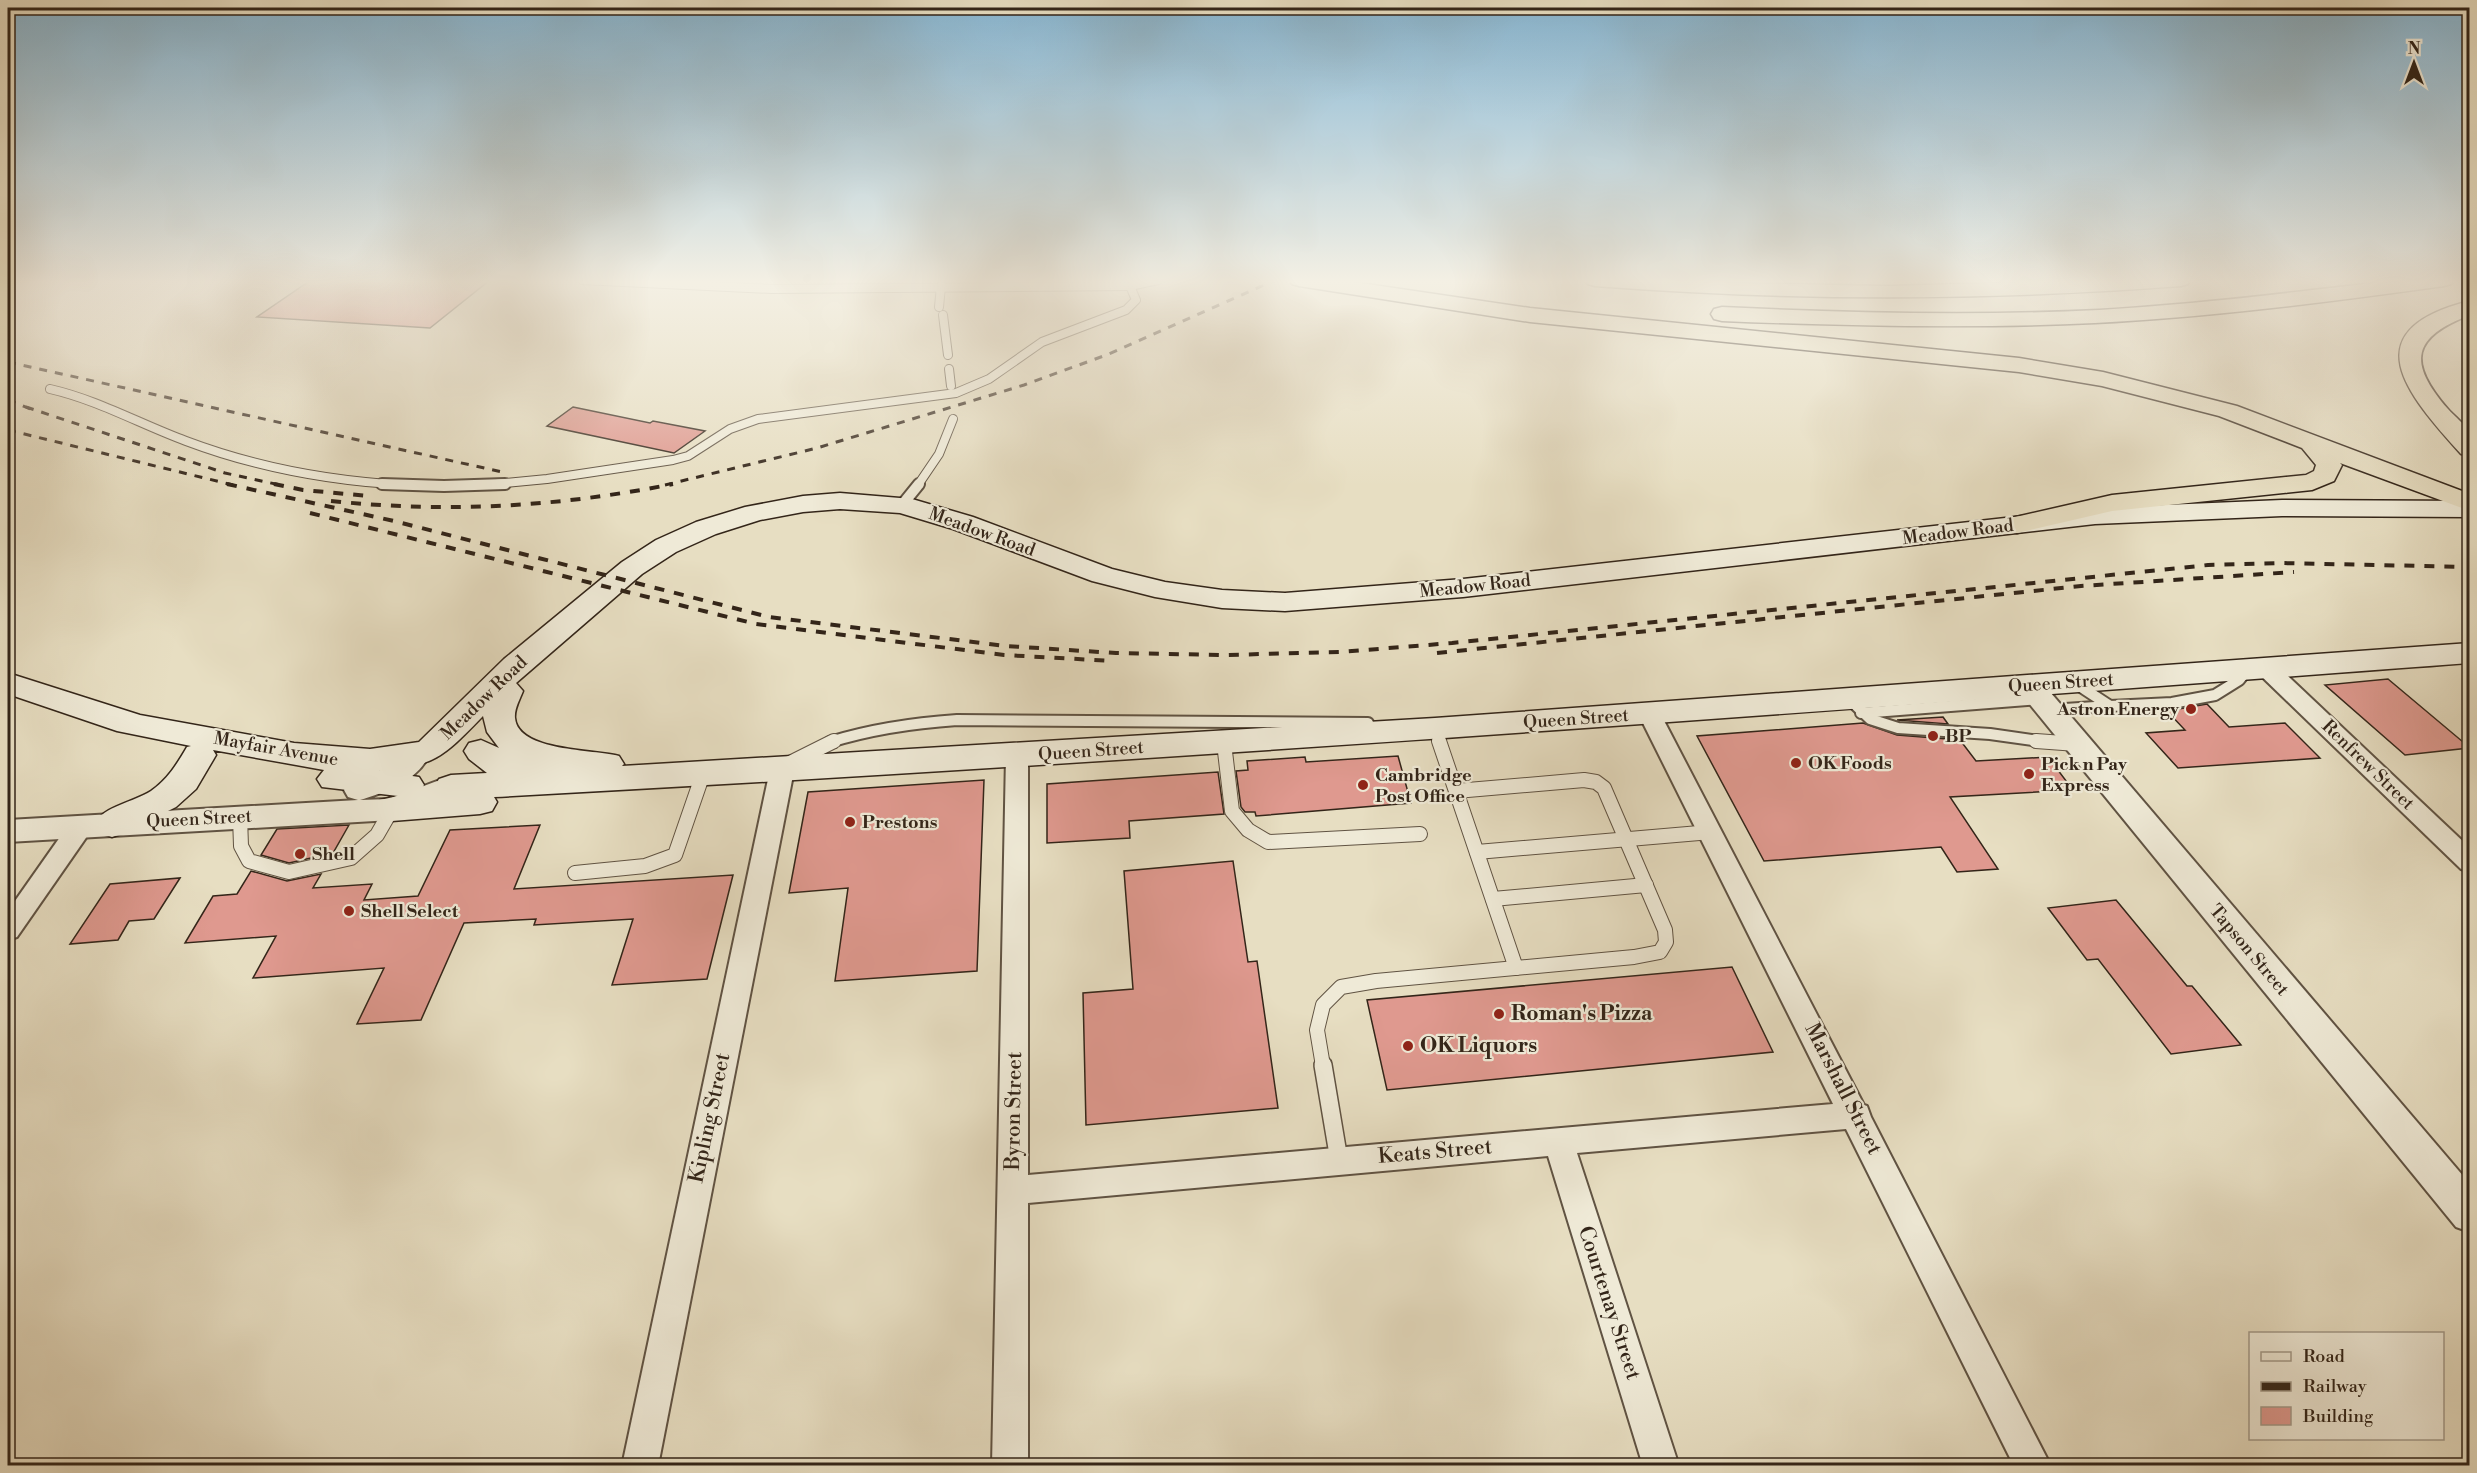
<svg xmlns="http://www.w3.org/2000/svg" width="2477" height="1473" viewBox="0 0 2477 1473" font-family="'Libre Bodoni',serif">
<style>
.building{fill:#df998f;stroke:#332519;stroke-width:1.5}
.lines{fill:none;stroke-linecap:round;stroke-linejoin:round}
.service-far3-casing{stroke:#605343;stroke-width:10}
.service-far2-casing{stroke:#605343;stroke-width:14}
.service-far1-casing{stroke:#605343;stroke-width:16}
.service-casing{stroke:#605343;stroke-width:20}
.minor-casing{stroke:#605343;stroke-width:4}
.tertiary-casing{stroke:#605343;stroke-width:4}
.secondary-casing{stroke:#332519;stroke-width:3}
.motorway-casing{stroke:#332519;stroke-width:3}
.service-far3{stroke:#efead7;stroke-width:8}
.service-far2{stroke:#efead7;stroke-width:10}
.service-far1{stroke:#efead7;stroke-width:14}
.service{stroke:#efead7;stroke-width:17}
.minor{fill:#efead7;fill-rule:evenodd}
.tertiary{fill:#efead7;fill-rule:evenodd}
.secondary{fill:#efead7;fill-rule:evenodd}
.motorway{fill:#e7dec2;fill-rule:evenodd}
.rail-far1{stroke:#332519;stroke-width:3;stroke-dasharray:8 8;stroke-linecap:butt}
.rail{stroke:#332519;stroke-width:4;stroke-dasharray:10 10;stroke-linecap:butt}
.poi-dot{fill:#8f2418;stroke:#efead7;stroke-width:2}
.labels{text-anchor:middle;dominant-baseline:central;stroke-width:4.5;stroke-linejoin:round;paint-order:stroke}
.street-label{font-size:18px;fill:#332519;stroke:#efead7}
.poi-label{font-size:18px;font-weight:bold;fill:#332519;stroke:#efead7;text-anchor:start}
.near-poi-label{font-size:21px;font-weight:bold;fill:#332519;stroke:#efead7;text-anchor:start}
.near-street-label{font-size:21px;fill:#332519;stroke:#efead7}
</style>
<rect width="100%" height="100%" fill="#e7dec2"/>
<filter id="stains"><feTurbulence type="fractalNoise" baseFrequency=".00333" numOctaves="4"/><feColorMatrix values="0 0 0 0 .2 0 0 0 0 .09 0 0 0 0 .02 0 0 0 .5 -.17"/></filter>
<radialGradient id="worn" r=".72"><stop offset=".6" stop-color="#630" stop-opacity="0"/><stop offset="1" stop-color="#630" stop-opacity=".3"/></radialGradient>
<g class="building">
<path d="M311 280H490L430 328 257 317Z"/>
<path d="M573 407 650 423 653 421 705 431 674 453 547 426Z"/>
<path d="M2388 679 2469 747V748L2405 755 2325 685Z"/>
<path d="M2207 704 2229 727 2285 723 2320 758 2178 768 2146 733 2185 730 2167 711Z"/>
<path d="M1943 717 1948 724 1897 720Z"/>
<path d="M1863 723 1897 735 1960 740 1976 761 2048 757 2073 790 1950 797 1998 869 1957 872 1941 847 1764 861 1697 736Z"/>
<path d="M1398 756 1411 803 1256 816 1255 812H1245L1241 807 1236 771 1248 770 1247 761 1305 757 1306 762Z"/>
<path d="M1218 772 1224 814 1129 821 1130 838 1047 843V784Z"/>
<path d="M984 780 977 971 835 981 848 888 789 893 808 792Z"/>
<path d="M349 825 333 853 289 863 261 855 277 829Z"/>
<path d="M540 825 514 889 733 875 707 979 612 985 633 919 534 925 536 919 464 923 421 1020 357 1024 384 968 253 978 276 936 185 943 213 896 237 894 251 871 287 881 321 874 313 888 372 884 364 900 418 896 450 830Z"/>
<path d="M1233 861 1248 962 1257 961 1278 1108 1086 1125 1083 993 1133 989 1124 871Z"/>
<path d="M180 878 154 919 129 921 118 940 70 944 110 884Z"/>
<path d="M2116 900 2187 986H2192L2241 1045 2171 1054 2098 959 2087 960 2048 908Z"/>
<path d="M1732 967 1773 1052 1387 1090 1367 1000Z"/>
</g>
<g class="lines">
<g class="service-far3-casing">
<g id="service-far3">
<path d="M582 280 772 289 1130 286 1158 280"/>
<path d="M939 307 941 286"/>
<path d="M943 315 948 355"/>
<path d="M949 369 951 386"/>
<path d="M50 389C98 400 140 424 186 441 255 467 331 481 404 485"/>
<path d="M486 485 547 479 673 460 688 456 730 429 758 419 956 393 989 379 1042 342 1126 310 1136 300 1130 286"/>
<path d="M918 485 939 454 953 419"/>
</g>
</g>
<g class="service-far2-casing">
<g id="service-far2">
<path d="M382 484 444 486 505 484"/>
<path d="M902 505 919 484"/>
<path d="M2075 683 2110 706 2172 703 2215 695 2239 680 2248 669"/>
<path d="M1849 699 1870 719 1898 728 1990 734 2046 742"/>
<path d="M2050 710 2110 706"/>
<path d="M1861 713 2041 699"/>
<path d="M1430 729H1435L1440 742"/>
<path d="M830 742C872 729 913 723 957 720L1368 723"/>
</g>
</g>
<g class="service-far1-casing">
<g id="service-far1">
<path d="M1439 741 1516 968"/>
<path d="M2036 741 2077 744"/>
<path d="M1224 743 1232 811 1248 830 1268 842 1420 834"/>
<path d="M788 764 834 741"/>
<path d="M240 817 241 846 249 861 289 872 351 858 377 835 392 809"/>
<path d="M1477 852 1711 832"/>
<path d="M575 873 645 866 675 855 703 774"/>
<path d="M1493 899 1646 885"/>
<path d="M1323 1066 1317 1030 1323 1005 1341 987 1376 981 1634 957 1660 952 1666 942 1665 930 1604 788 1596 782 1584 780 1456 791"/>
</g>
</g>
<g class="service-casing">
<path id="service" d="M1323 1065 1339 1160"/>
</g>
<g class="minor-casing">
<g id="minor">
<path d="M2266 661 2274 663 2470 848V872L2461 869 2258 673 2255 668 2258 663Z"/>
<path d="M1649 706 1657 708 1660 713 1864 1105 1867 1106 1871 1117 2051 1466H2014L1846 1129 1577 1153 1679 1466H1643L1548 1156 1028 1203V1466H992L1006 756 1009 751 1017 748 1025 751 1028 756V1175L1833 1104 1638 713 1641 708Z"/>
<path d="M782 762 790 764 794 770 658 1466H622L770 770 774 764Z"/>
<path d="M81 817 90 820 93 826 90 832 17 937 8 940V911L72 820Z"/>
</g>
</g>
<g class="tertiary-casing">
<g id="tertiary">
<path d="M2029 676 2039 679 2470 1184V1232L2456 1227 2019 691 2015 685 2019 679Z"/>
<path d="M411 751 421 754 426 761C412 783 383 793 360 800L389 799 437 781 448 784 452 791 448 798 392 820 8 842V820L358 800 348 797 344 790 348 783 379 771 401 754Z"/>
</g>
</g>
<g class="secondary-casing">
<path id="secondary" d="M840 493 912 499 973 517 1112 569 1165 582 1222 590 1285 593 1463 579 2095 508 2282 500 2470 501V517L2282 516 2095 524 1463 597 1285 611 1222 608 1155 597 1092 581 953 529 900 513 840 509 803 512 760 520 716 534 676 552 642 574 516 683 523 691C520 699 514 709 515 718 518 752 594 749 619 756L624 764 622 766 1435 718 2470 643V663C1811 712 1153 762 494 797L497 802 492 811 480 814 392 821 380 818 375 809 380 800 398 796 322 787 317 779 324 770 213 750 216 755 196 789 176 807 124 833 112 837 100 833 94 824C104 806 134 802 151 791 168 779 177 764 187 747L191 746 117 731 8 694V673L140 715 294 743 370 749 419 742 504 659 622 562 656 540 696 522 745 507 803 496ZM483 716 487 732 499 748 481 740 469 743 464 751 469 759 487 773 451 775 439 779 434 787 437 793 414 795 419 793 424 785 419 777 379 771C436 766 444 756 483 716Z"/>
</g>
<g class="motorway-casing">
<g id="motorway">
<path d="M1289 280H1340L1530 308 2019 358 2103 372 2237 406 2470 494V511L2340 463 2342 465 2334 481 2312 490 2112 511 2017 533 2007 531 2003 525 2007 519 2112 495 2306 475 2314 471 2316 465 2302 448 2219 416 2102 386 2019 372 1530 322 1299 286 1292 284Z"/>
<path d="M1585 280 1888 286 2097 280H2191L2188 284 2181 286C1985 301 1791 301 1595 286L1588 284Z"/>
<path d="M2397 280H2454L2451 284 2444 286C2328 302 2212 317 2095 323 1971 329 1846 326 1722 321L1714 319 1711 314 1714 309 1722 307C1847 313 1973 316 2099 310 2198 304 2298 292 2397 280Z"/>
<path d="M2470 301V315C2412 337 2407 362 2448 409 2454 416 2466 425 2470 433 2472 439 2470 450 2470 456L2461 454C2407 394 2351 330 2470 301Z"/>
</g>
</g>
<use href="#service-far3" class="service-far3"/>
<use href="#service-far2" class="service-far2"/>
<use href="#service-far1" class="service-far1"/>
<use href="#service" class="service"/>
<use href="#minor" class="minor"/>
<use href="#tertiary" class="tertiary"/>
<use href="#secondary" class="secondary"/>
<use href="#motorway" class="motorway"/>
<g class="rail-far1">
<path d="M8 362 502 472"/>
<path d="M8 400 33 410"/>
<path d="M26 407 225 473 280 485"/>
<path d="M8 430 233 485"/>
<path d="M665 485 817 448 1024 385 1109 354 1275 280"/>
</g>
<g class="rail">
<path d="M227 484 394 521 769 617 1006 646 1116 653 1225 655 1340 652 1452 643 2208 565 2280 563 2470 567"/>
<path d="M274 484 303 490 369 496"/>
<path d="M331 501C449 513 557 507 673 484"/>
<path d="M310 513 756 624 1004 655 1114 661"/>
<path d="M1437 653 2081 586 2294 572"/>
</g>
</g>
<linearGradient id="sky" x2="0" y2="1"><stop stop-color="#87b7d4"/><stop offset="0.58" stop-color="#f4f0e4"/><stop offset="1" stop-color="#f4f0e4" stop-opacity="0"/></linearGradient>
<rect width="2477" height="486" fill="url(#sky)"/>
<g class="poi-dot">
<circle cx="2191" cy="709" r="6"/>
<circle cx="1933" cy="736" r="6"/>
<circle cx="1796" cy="763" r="6"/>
<circle cx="2029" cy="774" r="6"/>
<circle cx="1363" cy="785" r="6"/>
<circle cx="850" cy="822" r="6"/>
<circle cx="300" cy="854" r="6"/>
<circle cx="349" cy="911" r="6"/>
<circle cx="1499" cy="1014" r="6"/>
<circle cx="1408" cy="1046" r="6"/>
</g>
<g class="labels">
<g class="street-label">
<text transform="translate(982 532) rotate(20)">Meadow Road</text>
<text transform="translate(1958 532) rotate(-7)">Meadow Road</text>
<text transform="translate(1475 586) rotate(-6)">Meadow Road</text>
<text transform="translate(2061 683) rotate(-4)">Queen Street</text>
<text transform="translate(484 698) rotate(-44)">Meadow Road</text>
<text transform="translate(1576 719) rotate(-4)">Queen Street</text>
<text transform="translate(276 749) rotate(10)">Mayfair Avenue</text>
<text transform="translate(1091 751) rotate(-4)">Queen Street</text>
<text transform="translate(2368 765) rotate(44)">Renfrew Street</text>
<text transform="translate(199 819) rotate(-3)">Queen Street</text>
<text transform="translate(2249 950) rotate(50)">Tapson Street</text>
</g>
<g class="poi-label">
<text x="2179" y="709" text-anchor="end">Astron Energy</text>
<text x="1945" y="736">BP</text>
<text x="1808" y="763">OK Foods</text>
<text x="2041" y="764">Pick n Pay<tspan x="2041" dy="21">Express</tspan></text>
<text x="1375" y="775">Cambridge<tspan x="1375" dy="21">Post Office</tspan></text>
<text x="862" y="822">Prestons</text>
<text x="312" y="854">Shell</text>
<text x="361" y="911">Shell Select</text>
</g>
<g class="near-poi-label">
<text x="1511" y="1014">Roman's Pizza</text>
<text x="1420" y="1046">OK Liquors</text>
</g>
<g class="near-street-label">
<text transform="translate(1843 1089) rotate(63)">Marshall Street</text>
<text transform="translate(1014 1111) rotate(-89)">Byron Street</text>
<text transform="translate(710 1118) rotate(-78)">Kipling Street</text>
<text transform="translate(1435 1152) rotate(-5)">Keats Street</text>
<text transform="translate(1609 1303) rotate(72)">Courtenay Street</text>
</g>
</g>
<rect width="2477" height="1473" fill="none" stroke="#e7dec2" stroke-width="30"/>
<rect x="9" y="9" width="2459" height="1455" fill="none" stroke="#332519" stroke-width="3"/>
<rect x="15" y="15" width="2447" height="1443" fill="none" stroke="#332519" stroke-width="1.5"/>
<rect x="2249" y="1332" width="195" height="108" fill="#efead7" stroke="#a49b8b" stroke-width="1.5"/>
<rect x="2261" y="1352" width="30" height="9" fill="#efead7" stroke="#a49b8b" stroke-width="1.5"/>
<text x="2303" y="1362" font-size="18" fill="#332519">Road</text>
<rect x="2261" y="1382" width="30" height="9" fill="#332519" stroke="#a49b8b" stroke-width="1.5"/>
<text x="2303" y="1392" font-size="18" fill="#332519">Railway</text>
<rect x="2261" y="1407" width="30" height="18" fill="#df998f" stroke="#a49b8b" stroke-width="1.5"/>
<text x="2303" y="1422" font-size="18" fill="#332519">Building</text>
<g transform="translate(2414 63)" stroke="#efead7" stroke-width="4.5" paint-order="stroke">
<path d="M0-4.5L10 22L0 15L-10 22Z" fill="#332519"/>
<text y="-9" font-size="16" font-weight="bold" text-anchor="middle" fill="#332519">N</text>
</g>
<rect width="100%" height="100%" filter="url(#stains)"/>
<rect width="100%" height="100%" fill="url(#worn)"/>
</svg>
